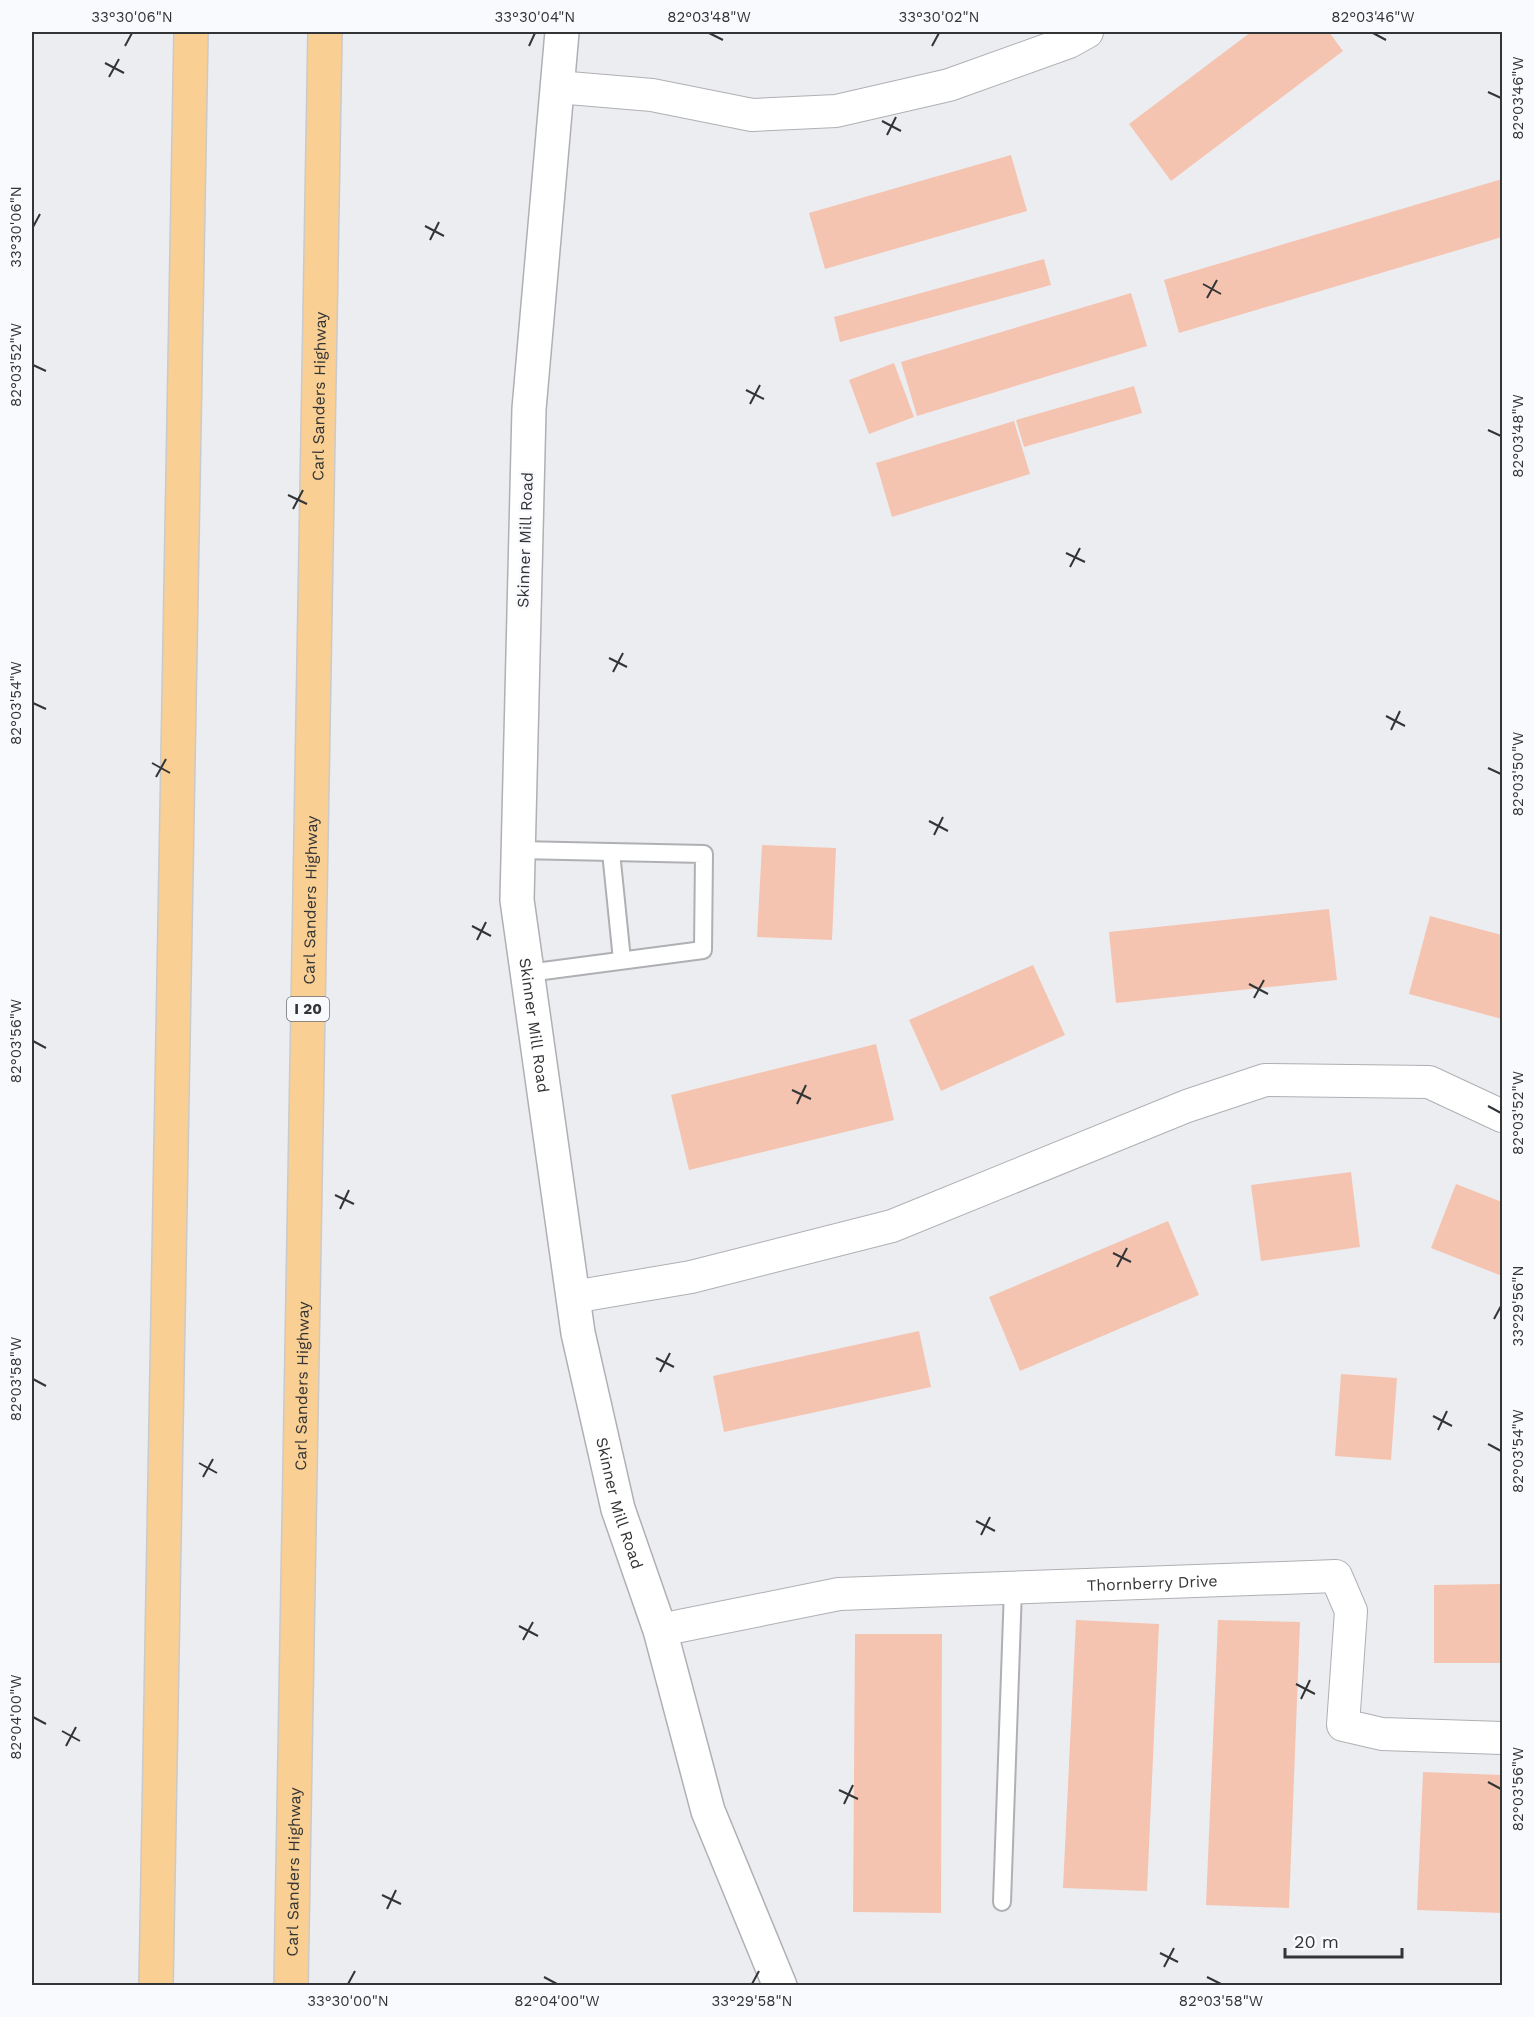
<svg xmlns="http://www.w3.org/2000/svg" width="1534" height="2017" viewBox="0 0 1534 2017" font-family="'Work Sans',sans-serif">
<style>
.building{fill:#f5c4b1}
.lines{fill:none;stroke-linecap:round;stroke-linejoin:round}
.lane-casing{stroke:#aeb0b3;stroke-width:20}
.street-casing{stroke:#aeb0b3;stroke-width:34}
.secondary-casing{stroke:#aeb0b3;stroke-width:36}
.highway-casing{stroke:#cacaca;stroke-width:36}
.lane{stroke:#fff;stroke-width:16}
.street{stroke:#fff;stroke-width:32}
.secondary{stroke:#fff;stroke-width:33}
.highway{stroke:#f9cf93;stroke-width:33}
.ticks{fill:none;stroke:#333435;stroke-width:2}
.labels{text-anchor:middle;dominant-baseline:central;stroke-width:5;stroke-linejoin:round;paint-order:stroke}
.shield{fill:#f9fafe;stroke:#6e6f71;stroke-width:1.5}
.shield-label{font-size:15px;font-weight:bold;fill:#333435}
.street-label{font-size:16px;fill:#333435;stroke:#f9fafe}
.neatline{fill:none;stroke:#333435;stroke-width:2}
.ticks-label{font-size:15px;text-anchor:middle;fill:#333435}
</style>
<rect width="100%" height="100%" fill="#ecedf1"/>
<g class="building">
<path d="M1251 32H1329L1343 51 1171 181 1129 124Z"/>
<path d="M1011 155 1027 211 825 269 809 213Z"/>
<path d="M1502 179V237L1179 333 1164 280Z"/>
<path d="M1044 259 1051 285 840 342 834 317Z"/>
<path d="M1131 293 1147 346 917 416 901 362Z"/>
<path d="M894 363 914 417 869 434 849 380Z"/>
<path d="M1134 386 1142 413 1024 447 1016 420Z"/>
<path d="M1014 421 1030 474 892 517 876 463Z"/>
<path d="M762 845 836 848 832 940 757 937Z"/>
<path d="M1329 909 1337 980 1116 1003 1109 932Z"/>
<path d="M1430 916 1502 935V1019L1409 994Z"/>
<path d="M1033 965 1065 1035 941 1091 909 1020Z"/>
<path d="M876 1044 894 1120 689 1170 671 1095Z"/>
<path d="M1351 1172 1360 1247 1261 1261 1251 1185Z"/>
<path d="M1456 1184 1502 1202V1276L1431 1248Z"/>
<path d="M1168 1221 1199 1295 1020 1371 989 1297Z"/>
<path d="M919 1331 931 1387 724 1432 713 1376Z"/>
<path d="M1341 1374 1397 1378 1391 1460 1335 1456Z"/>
<path d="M1502 1584V1663H1434V1585Z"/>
<path d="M1076 1620 1159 1624 1147 1891 1063 1888Z"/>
<path d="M1218 1620 1300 1622 1289 1908 1206 1905Z"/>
<path d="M855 1634H942L941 1913 853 1912Z"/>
<path d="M1423 1772 1502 1775V1913L1417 1910Z"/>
</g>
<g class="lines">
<g class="lane-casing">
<g id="lane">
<path d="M518 850 704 854 703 950 528 973"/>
<path d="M611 852 622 960"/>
<path d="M1002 1902 1013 1589"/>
</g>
</g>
<g class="street-casing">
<g id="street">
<path d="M557 87 652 95 752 115 836 111 949 85 1069 42 1087 32"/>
<path d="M573 1297 691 1277 892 1226 1187 1106 1265 1080 1429 1082 1502 1116"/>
<path id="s1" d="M660 1630 839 1594 1336 1576 1351 1611 1343 1725 1382 1734 1502 1738"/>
</g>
</g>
<g class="secondary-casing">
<g id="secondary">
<path id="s2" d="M562 32 529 409 517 900 578 1333 618 1509 660 1630 708 1811 780 1986"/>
</g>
</g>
<g class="highway-casing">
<g id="highway">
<path d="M156 1986 191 32"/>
<path id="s3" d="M291 1986 325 32"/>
</g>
</g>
<use href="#lane" class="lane"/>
<use href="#street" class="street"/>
<use href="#secondary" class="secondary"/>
<use href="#highway" class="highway"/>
</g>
<path class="ticks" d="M709 33 723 40M1373 33 1386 40M125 46 132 33M529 46 535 33M932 46 939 33M105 63 124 73M109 77 119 59M1488 92 1501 98M882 121 901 131M887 135 896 117M425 226 444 236M33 227 40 214M430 240 439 222M1203 284 1221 294M1207 298 1217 280M33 365 46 371M746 390 764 399M750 404 760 385M1488 430 1501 436M288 495 307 504M293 509 303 490M1066 553 1085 562M1070 567 1080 548M609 658 627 667M613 672 623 653M33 703 46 709M1386 716 1405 726M1391 730 1400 711M152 763 170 773M1488 768 1501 774M156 777 166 759M929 821 948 831M934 835 943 817M472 926 491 936M477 940 486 922M1249 984 1268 994M1254 998 1264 980M33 1041 46 1048M792 1090 811 1099M797 1104 806 1085M1488 1106 1501 1113M335 1195 354 1204M340 1209 349 1190M1113 1253 1131 1262M1117 1267 1127 1248M1494 1319 1501 1306M656 1358 674 1367M660 1372 670 1353M33 1379 46 1386M1433 1416 1452 1426M1438 1430 1447 1411M1488 1444 1501 1451M199 1463 217 1473M203 1477 213 1459M976 1521 995 1531M981 1535 990 1517M519 1626 538 1636M523 1640 533 1622M1296 1684 1315 1694M1301 1699 1310 1680M33 1717 46 1724M62 1731 80 1741M66 1746 76 1727M1488 1782 1501 1789M839 1790 858 1799M844 1804 853 1785M382 1895 401 1904M387 1909 396 1890M1160 1953 1178 1962M1164 1967 1174 1948M544 1977 557 1984M1207 1977 1221 1984M348 1984 355 1971M752 1984 759 1971"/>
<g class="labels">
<rect class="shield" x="287" y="997" width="42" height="24" rx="4.5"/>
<g class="shield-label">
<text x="308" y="1009">I 20</text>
</g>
<g class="street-label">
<text stroke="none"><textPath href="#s3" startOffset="1590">Carl Sanders Highway</textPath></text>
<text transform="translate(525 540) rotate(-88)">Skinner Mill Road</text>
<text stroke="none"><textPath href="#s3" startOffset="1086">Carl Sanders Highway</textPath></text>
<text stroke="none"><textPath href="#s2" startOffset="996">Skinner Mill Road</textPath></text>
<text stroke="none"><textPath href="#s3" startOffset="600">Carl Sanders Highway</textPath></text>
<text stroke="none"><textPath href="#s2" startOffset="1482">Skinner Mill Road</textPath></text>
<text stroke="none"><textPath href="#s1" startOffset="496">Thornberry Drive</textPath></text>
<text stroke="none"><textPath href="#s3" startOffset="114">Carl Sanders Highway</textPath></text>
</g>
</g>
<rect width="1534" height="2017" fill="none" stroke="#f9fafe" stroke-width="66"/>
<path d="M1285 1948v9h117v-9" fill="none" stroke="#333435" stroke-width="3"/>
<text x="1294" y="1948" font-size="18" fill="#333435" stroke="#f9fafe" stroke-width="4.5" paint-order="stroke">20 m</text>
<rect x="33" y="33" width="1468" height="1951" class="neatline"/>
<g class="ticks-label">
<text x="132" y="22">33°30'06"N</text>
<text x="535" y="22">33°30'04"N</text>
<text x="709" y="22">82°03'48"W</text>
<text x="939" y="22">33°30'02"N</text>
<text x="1373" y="22">82°03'46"W</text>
<text transform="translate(1518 98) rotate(-90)" y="5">82°03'46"W</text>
<text transform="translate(16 227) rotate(-90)" y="5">33°30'06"N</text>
<text transform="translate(16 365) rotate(-90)" y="5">82°03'52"W</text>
<text transform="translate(1518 436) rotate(-90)" y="5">82°03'48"W</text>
<text transform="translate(16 703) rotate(-90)" y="5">82°03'54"W</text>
<text transform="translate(1518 774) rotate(-90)" y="5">82°03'50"W</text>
<text transform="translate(16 1041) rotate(-90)" y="5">82°03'56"W</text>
<text transform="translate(1518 1113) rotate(-90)" y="5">82°03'52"W</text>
<text transform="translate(1518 1306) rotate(-90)" y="5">33°29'56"N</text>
<text transform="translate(16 1379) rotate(-90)" y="5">82°03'58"W</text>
<text transform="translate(1518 1451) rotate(-90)" y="5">82°03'54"W</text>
<text transform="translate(16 1717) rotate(-90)" y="5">82°04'00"W</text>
<text transform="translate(1518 1789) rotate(-90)" y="5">82°03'56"W</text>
<text x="348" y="2006">33°30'00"N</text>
<text x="557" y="2006">82°04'00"W</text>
<text x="752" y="2006">33°29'58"N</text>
<text x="1221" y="2006">82°03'58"W</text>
</g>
</svg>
